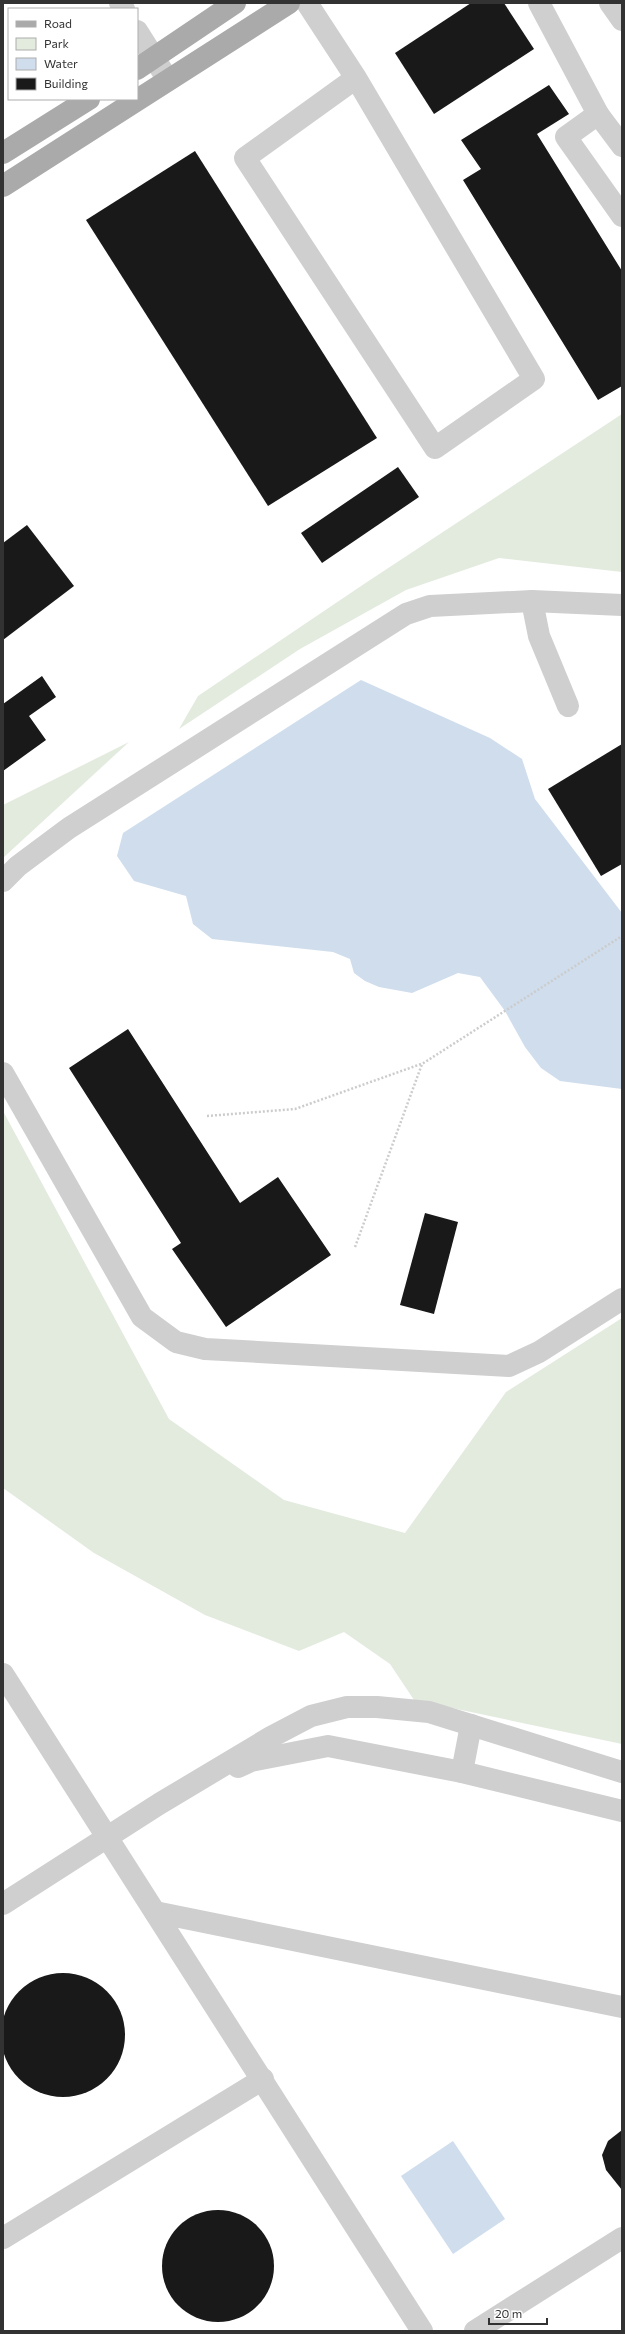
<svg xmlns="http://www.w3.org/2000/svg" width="625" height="2334" viewBox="0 0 625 2334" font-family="Commissioner,sans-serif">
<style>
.green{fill:#e3ebde}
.water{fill:#cfdded}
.building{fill:#191919}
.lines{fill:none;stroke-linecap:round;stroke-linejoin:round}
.path{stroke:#ccc;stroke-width:2.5;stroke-dasharray:2 2;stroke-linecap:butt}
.minor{stroke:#cfcfcf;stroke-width:22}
.major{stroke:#aaa;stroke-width:22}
</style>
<rect width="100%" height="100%" fill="#fff"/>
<g class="green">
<path d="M622 414V572L499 558 406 590 300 649 179 729 198 696 364 584Z"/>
<path d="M129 742 3 858V805Z"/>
<path d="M3 1111 169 1419 284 1500 405 1533 506 1392 622 1318V1744L414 1700 390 1664 344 1632 299 1651 205 1615 94 1553 3 1488Z"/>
</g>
<g class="water">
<path d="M361 680 490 738 522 759 535 799 622 913V1089L560 1081 541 1068 525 1047 505 1011 480 977 458 973 412 993 379 987 365 981 354 973 350 959 333 952 212 939 193 924 186 896 134 881 117 856 123 833Z"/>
<path d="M453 2141 505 2219 453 2254 401 2176Z"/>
</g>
<g class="building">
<path d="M471 3H504L534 49 434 114 395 53Z"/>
<path d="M549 85 569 114 537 134 622 271V386L598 400 463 180 481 169 461 140Z"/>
<path d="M195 151 377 438 268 506 86 220Z"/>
<path d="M398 467 419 497 322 563 301 533Z"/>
<path d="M27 525 74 586 3 640V543Z"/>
<path d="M42 676 56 697 29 716 46 740 3 771V704Z"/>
<path d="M622 744V864L601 876 548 789Z"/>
<path d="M128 1029 240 1203 278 1177 331 1255 226 1327 172 1249 181 1243 69 1068Z"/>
<path d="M425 1213 458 1222 434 1314 400 1305Z"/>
<circle cx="63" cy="2035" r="62"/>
<path d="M622 2130V2190L606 2170 602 2155 608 2141Z"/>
<circle cx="218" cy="2266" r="56"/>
</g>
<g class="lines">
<g class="path">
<path d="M207 1116 295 1109 421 1064"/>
<path d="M355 1247 422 1064 622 936"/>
</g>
<g class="minor">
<path d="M120 3 124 9"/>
<path d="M307 3 356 78 534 379 435 448 245 158 356 78"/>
<path d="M539 3 598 114"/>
<path d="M610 3 622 20"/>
<path d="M137 31 168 80"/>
<path d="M622 146 598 114 566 137 622 216"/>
<path d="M532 601 539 636 568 706"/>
<path d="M3 881 18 866 69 828 406 614 430 606 532 601 622 605"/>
<path d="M3 1073 142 1317 176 1342 205 1349 509 1366 539 1352 622 1299"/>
<path d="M3 1674 422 2331"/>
<path d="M238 1767 251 1761 328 1746 462 1772 622 1811"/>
<path d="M462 1772 471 1725"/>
<path d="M3 1904 159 1804 271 1737 311 1716 347 1707H377L429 1712 622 1772"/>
<path d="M155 1912 622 2007"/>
<path d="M3 2238 263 2079"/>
<path d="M475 2331 622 2238"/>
</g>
<g class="major">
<path d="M137 69 235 3"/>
<path d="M3 153 89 99"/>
<path d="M3 186 289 3"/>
</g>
</g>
<rect width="625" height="2334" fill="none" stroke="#323232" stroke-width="8"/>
<rect x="8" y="8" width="130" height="92" fill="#ffffff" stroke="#adadad"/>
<rect x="16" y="21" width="20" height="6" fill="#aaaaaa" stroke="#adadad"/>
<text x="44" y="28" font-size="12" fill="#323232">Road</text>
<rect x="16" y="38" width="20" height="12" fill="#e3ebde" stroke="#adadad"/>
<text x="44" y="48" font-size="12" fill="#323232">Park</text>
<rect x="16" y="58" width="20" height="12" fill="#cfdded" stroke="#adadad"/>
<text x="44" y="68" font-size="12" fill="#323232">Water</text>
<rect x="16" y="78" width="20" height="12" fill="#191919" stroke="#adadad"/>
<text x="44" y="88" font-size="12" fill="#323232">Building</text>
<path d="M489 2318v6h58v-6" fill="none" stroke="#323232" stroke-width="2"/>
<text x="495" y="2318" font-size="12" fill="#323232" stroke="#ffffff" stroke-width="3" paint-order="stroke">20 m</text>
</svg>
